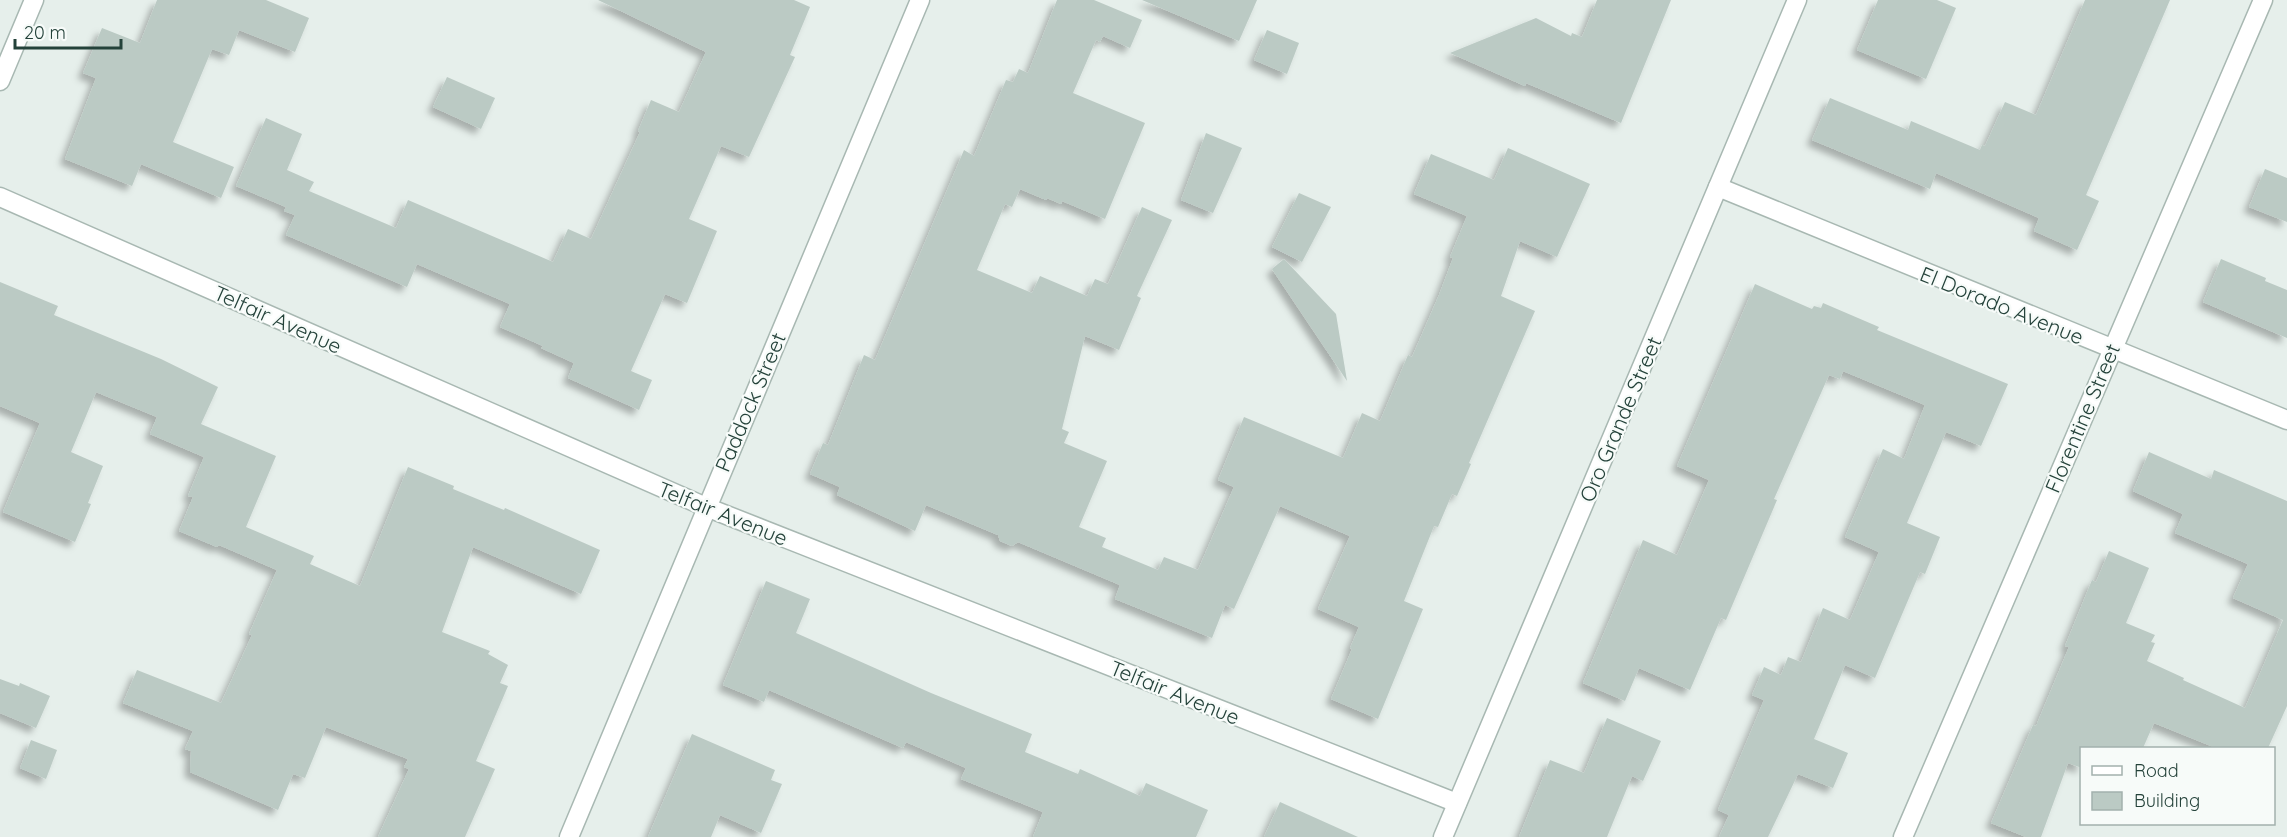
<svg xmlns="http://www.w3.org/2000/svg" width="2287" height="837" viewBox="0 0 2287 837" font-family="Quicksand,sans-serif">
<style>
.building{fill:#bbcac4;filter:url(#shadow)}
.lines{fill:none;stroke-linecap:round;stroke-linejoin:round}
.minor-casing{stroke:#a8b8b2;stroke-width:21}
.tertiary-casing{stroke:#a8b8b2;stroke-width:21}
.minor{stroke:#fff;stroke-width:18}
.tertiary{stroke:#fff;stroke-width:18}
.labels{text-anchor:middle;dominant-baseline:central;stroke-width:4.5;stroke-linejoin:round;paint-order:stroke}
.street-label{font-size:21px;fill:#24423a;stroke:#f7fbf9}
</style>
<defs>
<filter id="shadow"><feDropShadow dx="-5.5" dy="5.5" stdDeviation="3" flood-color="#0004"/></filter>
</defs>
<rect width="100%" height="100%" fill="#e6efeb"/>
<g class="building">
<path d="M157 0H266L309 18 295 52 239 30 229 55 212 49 173 142 234 167 221 198 141 164 132 186 65 159 96 78 83 73 102 28 140 43Z"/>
<path d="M598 0H794L810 7 790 55 795 57 749 157 721 146 689 219 717 231 687 303 665 294 631 371 652 380 639 410 568 378 574 363 541 348 543 346 500 327 510 304 417 264 407 287 286 235 295 215 284 211 286 207 236 186 266 118 302 134 287 170 314 182 309 191 396 228 408 200 553 262 568 229 591 239 640 132 638 131 651 100 679 112 706 52Z"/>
<path d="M1057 0H1094L1142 20 1130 48 1103 36 1100 42 1096 40 1073 93 1145 123 1105 219 1062 201 1061 204 1047 198 1046 200 1020 189 1012 207 1005 204 977 270 1032 293 1040 276 1087 296 1095 279 1108 284 1142 207 1172 220 1137 296 1141 298 1119 350 1085 336 1062 429 1069 432 1064 443 1107 461 1079 527 1106 538 1102 547 1158 570 1164 557 1198 570 1234 487 1218 480 1244 417 1343 458 1362 413 1380 421 1408 355 1412 357 1439 295 1453 258 1450 257 1467 216 1414 194 1431 154 1494 180 1508 148 1590 184 1557 257 1520 241 1501 296 1535 311 1469 463 1471 464 1457 496 1452 494 1438 527 1434 526 1404 601 1423 609 1378 719 1331 699 1352 649 1350 648 1359 627 1318 609 1350 536 1280 506 1234 609 1225 605 1212 638 1115 599 1120 585 1018 542 1012 546 1000 541 998 535 926 505 915 531 837 495 840 487 810 474 823 443 828 445 864 355 875 360 964 150 974 156 1006 80 1013 82 1019 69 1028 73Z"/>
<path d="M1142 0H1257L1239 41Z"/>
<path d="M1597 0H1671L1621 123 1526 83 1525 86 1450 53 1536 18 1571 36 1572 33 1582 37Z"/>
<path d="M1878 0H1937L1956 8 1926 79 1857 50Z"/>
<path d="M2085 0H2170L2086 195 2099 201 2077 250 2034 231 2039 218 1936 173 1930 189 1812 140 1830 98 1908 130 1911 121 1980 150 1982 145 1985 146 2005 102 2036 115Z"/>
<path d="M1267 30 1299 43 1287 74 1254 60Z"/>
<path d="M447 77 495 98 481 129 433 107Z"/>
<path d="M1206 133 1242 148 1213 213 1181 200Z"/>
<path d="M2265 169 2287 178V222L2249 207Z"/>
<path d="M1299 193 1331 207 1302 262 1272 247Z"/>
<path d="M1284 259 1336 314 1347 381 1272 269Z"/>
<path d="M2221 259 2266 278 2265 281 2287 290V338L2203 302Z"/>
<path d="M0 282 58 306 54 315 161 359 218 387 201 424 276 456 246 527 314 556 310 564 360 586 408 467 454 486 453 489 504 510 505 508 600 550 581 594 473 547 442 632 490 651 488 654 508 665 500 683 508 686 476 761 495 769 465 837H378L409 769 404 767 408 759 326 727 305 778 293 774 278 810 190 772 191 751 185 749 193 731 123 703 137 670 221 703 252 635 249 634 277 570 219 545 217 547 179 531 193 497 188 496 204 457 150 434 157 417 96 392 71 452 103 466 88 503 91 504 75 542 3 512 40 423 0 406Z"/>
<path d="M1755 284 1812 309 1814 306 1821 308 1823 303 1879 327 1877 330 2008 384 1981 446 1946 432 1907 523 1940 537 1925 574 1920 572 1875 678 1845 665 1814 739 1848 753 1833 788 1798 774 1768 837H1719L1729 815 1718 810 1764 700 1752 695 1764 667 1781 675 1788 657 1801 662 1823 608 1850 620 1879 552 1845 537 1883 449 1904 459 1925 405 1843 371 1840 379 1829 375 1774 499 1777 500 1726 620 1721 618 1690 690 1639 668 1625 701 1583 683 1643 540 1677 555 1709 480 1677 466Z"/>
<path d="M2149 452 2211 479 2214 470 2287 501V706L2268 748H2216L2154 723 2143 748H2082V768L2068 763 2041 837H2026L1991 823 2033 725 2036 726 2069 647 2065 646 2092 580 2096 582 2109 551 2149 568 2126 623 2155 635 2151 642 2155 643 2147 661 2184 678 2183 680 2245 708 2283 620 2233 598 2248 564 2175 533 2183 514 2133 491Z"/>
<path d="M766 581 810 599 796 633 931 693 1032 734 1025 752 1078 774 1080 769 1140 796 1146 783 1208 810 1196 837H1033L1043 812 961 779 966 768 906 742 903 748 769 690 764 702 723 685Z"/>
<path d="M0 679 19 686 20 683 50 696 36 728 0 713Z"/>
<path d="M1607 718 1661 741 1643 781 1632 776 1607 837H1519L1550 760 1584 773Z"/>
<path d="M692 734 775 770 771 780 782 784 761 833 720 815 711 837H648Z"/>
<path d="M31 740 57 750 46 779 20 768Z"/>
<path d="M1280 802 1358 837H1264Z"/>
</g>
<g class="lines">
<g class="minor-casing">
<g id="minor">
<path d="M1718 187 2287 420"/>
<path d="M0 197 706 507 1457 803"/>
<path d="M569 837 920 0"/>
<path d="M1443 837 1797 0"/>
<path d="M1903 837 2263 0"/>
</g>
</g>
<g class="tertiary-casing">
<path id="tertiary" d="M0 81 34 0"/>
</g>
<use href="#minor" class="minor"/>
<use href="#tertiary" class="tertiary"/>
</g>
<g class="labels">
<g class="street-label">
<text transform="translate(2002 305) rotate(22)">El Dorado Avenue</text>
<text transform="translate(278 319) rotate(24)">Telfair Avenue</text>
<text transform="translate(750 402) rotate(-67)">Paddock Street</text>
<text transform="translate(2082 418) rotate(-67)">Florentine Street</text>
<text transform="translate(1620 419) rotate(-67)">Oro Grande Street</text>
<text transform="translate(723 513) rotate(22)">Telfair Avenue</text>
<text transform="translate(1175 692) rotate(22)">Telfair Avenue</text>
</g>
</g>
<rect x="2080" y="747" width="195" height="78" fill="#f7fbf9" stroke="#a3b1ad" stroke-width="1.5"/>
<rect x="2092" y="766" width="30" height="9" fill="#ffffff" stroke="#a3b1ad" stroke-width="1.5"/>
<text x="2134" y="777" font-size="18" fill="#24423a">Road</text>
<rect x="2092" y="792" width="30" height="18" fill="#bbcac4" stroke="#a3b1ad" stroke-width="1.5"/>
<text x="2134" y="807" font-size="18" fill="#24423a">Building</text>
<path d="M15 39v9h106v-9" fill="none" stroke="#24423a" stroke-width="3"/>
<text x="24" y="39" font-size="18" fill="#24423a" stroke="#f7fbf9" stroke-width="4.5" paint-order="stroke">20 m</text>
</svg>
